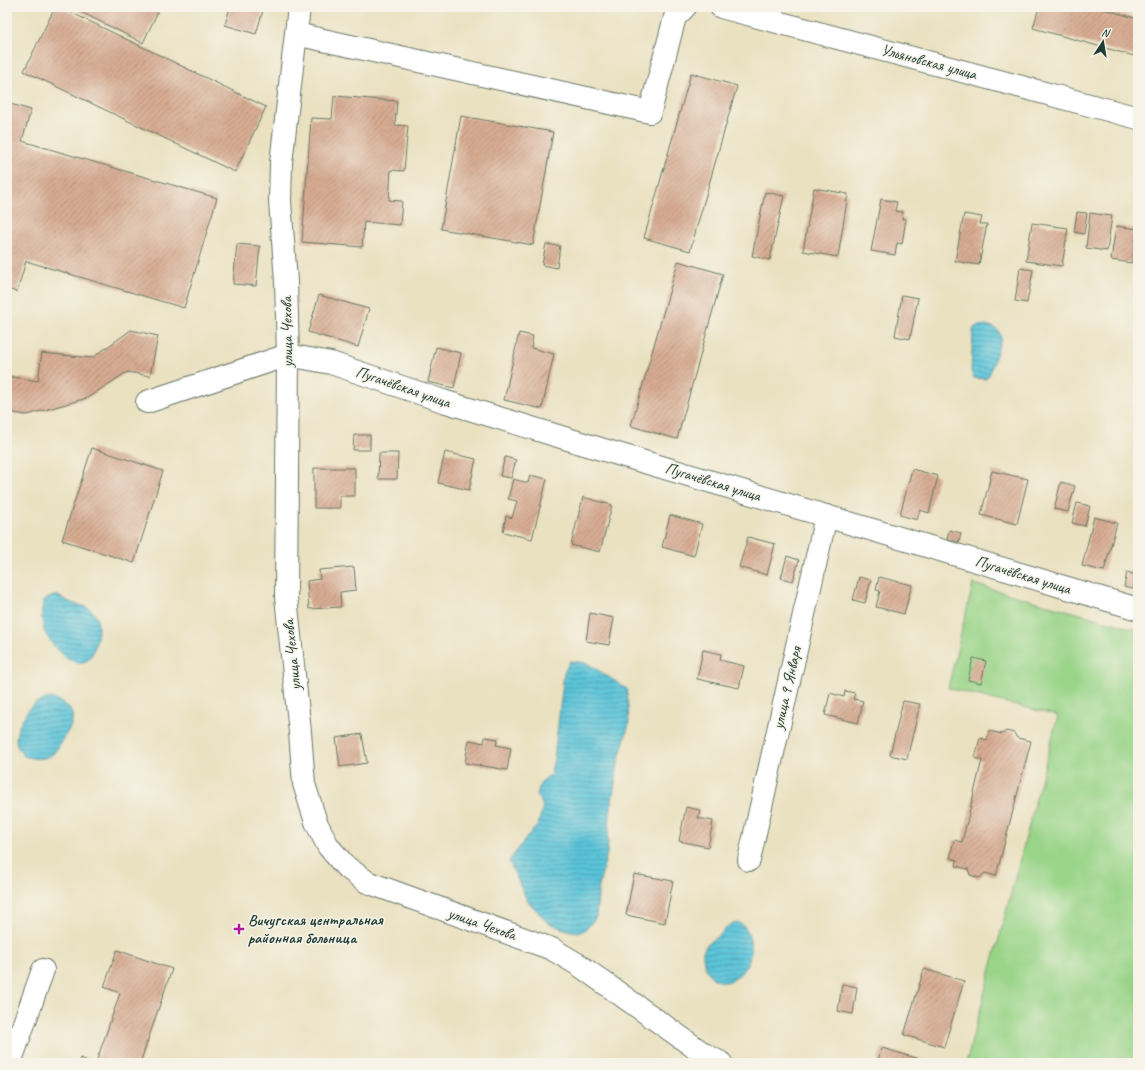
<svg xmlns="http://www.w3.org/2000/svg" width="1145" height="1070" viewBox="0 0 1145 1070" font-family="Caveat,sans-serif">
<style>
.park{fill:#99d488;stroke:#5c885e}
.water{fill:url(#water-rules);stroke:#3e8086}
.building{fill:url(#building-hatch)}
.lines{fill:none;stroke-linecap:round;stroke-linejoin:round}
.minor-casing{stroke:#667665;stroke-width:24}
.minor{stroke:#fff;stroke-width:22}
.rail{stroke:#1f3d34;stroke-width:3}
.poi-dot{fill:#b5179e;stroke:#f7f3e8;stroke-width:1.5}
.labels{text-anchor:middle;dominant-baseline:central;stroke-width:3;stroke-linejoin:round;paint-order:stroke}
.street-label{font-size:16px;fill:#1f3d34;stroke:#f7f3e8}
.poi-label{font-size:16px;font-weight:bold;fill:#1f3d34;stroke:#f7f3e8;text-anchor:start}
</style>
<defs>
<pattern id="water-rules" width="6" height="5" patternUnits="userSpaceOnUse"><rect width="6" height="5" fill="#5cc4d9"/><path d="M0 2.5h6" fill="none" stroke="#4ba0b1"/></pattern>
<pattern id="building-hatch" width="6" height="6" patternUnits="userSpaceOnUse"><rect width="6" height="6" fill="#d7ac92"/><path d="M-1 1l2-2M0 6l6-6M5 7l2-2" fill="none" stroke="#ae8d78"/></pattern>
</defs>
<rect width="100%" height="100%" fill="#f7f3e8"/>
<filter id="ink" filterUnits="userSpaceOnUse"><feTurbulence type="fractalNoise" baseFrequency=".025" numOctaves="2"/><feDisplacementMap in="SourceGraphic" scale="8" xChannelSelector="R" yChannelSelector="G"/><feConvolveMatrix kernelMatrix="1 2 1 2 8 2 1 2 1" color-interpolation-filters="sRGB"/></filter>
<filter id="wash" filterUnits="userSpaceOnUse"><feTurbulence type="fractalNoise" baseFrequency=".012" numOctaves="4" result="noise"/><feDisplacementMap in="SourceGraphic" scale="16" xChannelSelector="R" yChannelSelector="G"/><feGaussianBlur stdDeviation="0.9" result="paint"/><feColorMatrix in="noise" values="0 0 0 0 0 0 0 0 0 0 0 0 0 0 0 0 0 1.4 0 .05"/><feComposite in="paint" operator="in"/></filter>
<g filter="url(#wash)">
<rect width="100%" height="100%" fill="#eae1c1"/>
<path class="park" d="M973 584 1138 630V1063H966L1058 716 948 688Z"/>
<g class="water">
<path d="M977 326C988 324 1001 327 1001 339L990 373 986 379 974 378 971 371 973 331 974 328Z"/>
<path d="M56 595C61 597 66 601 72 603 76 605 82 605 86 607 102 615 99 631 95 645 94 651 90 660 84 662 70 668 48 641 44 630 41 620 41 608 44 600Z"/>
<path d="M570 661 587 663 627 689 629 724 618 763 610 815 607 853 599 886 596 917 588 927 581 932 570 931 548 923 527 900 509 861 531 832 538 825 543 806 537 795 540 784 550 776 554 758 564 673Z"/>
<path d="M49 698C60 700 75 707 72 721 71 728 66 734 62 740 59 746 55 754 48 757 41 760 31 758 24 756 20 751 16 746 16 739 16 728 26 711 34 704 39 701 44 700 49 698Z"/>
<path d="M739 923C747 927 748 932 750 940 751 946 752 950 750 956 748 966 737 981 726 982 709 983 702 965 703 951L708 943 721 934 727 927 732 924Z"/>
</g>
<g id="blocks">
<g class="building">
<path d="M55 7H60L266 107 235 172 24 71Z"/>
<path d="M71 7H160L143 43Z"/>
<path d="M230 7H264L256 34 225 25Z"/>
<path d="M1039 7H1097L1138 19V57L1033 28Z"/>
<path d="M691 73 737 86 690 251 644 238Z"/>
<path d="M334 96 397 101 395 125 408 126 404 171 391 170 389 200 402 201 400 225 364 222 362 247 302 242 311 118 332 119Z"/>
<path d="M7 103 31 110 22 141 217 198 184 308 26 261 17 292 7 289Z"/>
<path d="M461 116 553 132 533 245 441 229Z"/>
<path d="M814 188 848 194 838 257 803 251Z"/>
<path d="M765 192 784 196 770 260 752 256Z"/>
<path d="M881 199 897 202 895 211 903 212 902 219H906L902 244 897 243 895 255 871 251Z"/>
<path d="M1077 212 1087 213 1084 234 1074 232Z"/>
<path d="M1090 213 1112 216 1107 251 1086 248Z"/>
<path d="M964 214 982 217 980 224H987L979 265 955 261Z"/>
<path d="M1032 223 1068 228 1062 266 1026 261Z"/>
<path d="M1116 226 1137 229 1132 263 1111 260Z"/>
<path d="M237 244 260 246 256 286 233 284Z"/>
<path d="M546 244 560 246 557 268 542 265Z"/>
<path d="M678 261 723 274 677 439 631 426Z"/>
<path d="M1020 268 1033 270 1027 303 1015 301Z"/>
<path d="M319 295 369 309 358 347 308 332Z"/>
<path d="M902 295 918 298 910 339 895 336Z"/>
<path d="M131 330 158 336 150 376 127 372 87 398 27 415 7 412V376L38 381 42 353 92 358Z"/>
<path d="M519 333 533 336 531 348 554 354 542 409 504 400Z"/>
<path d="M436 347 461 353 454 388 428 382Z"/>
<path d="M354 435H370V450H353Z"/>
<path d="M92 448 163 471 134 563 62 540Z"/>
<path d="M445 452 476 459 469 490 438 483Z"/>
<path d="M379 453H398L397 479H378Z"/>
<path d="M505 457 516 460 511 478 500 476Z"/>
<path d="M314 468H355V496H340V508H314Z"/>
<path d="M912 469 938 476 929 513 920 510 917 520 900 515Z"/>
<path d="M992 471 1028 479 1017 524 981 515Z"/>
<path d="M530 475 547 479 532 539 503 532 506 516 512 518 517 501 508 499 513 479 528 483Z"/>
<path d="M1061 482 1075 486 1068 512 1054 509Z"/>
<path d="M583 497 612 505 600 552 571 545Z"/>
<path d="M1077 503 1090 506 1085 526 1072 523Z"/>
<path d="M670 515 702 524 694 556 662 547Z"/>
<path d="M1094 517 1117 523 1104 571 1082 566Z"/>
<path d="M949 530 961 533 959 542 947 539Z"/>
<path d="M748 537 775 544 767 575 739 567Z"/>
<path d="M787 556 799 560 793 581 781 578Z"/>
<path d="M354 567 356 590 340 592 341 607 309 609 307 581 320 579 319 570Z"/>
<path d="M1127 572 1137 575 1133 589 1124 587Z"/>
<path d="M859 577 871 580 865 603 853 600Z"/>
<path d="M879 577 912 585 904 614 876 607 880 591 876 590Z"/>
<path d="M590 613 614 618 609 645 586 641Z"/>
<path d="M703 650 721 654 720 660 744 666 739 688 697 679Z"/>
<path d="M973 658 986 661 981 683 968 680Z"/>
<path d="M845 691 855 693 853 699 863 701 858 723 825 715 830 693 844 697Z"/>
<path d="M903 701 920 704 907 759 890 755Z"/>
<path d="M989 731 1002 734 1006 731 1014 733 1017 738 1031 741 996 876 985 873 979 878 970 875 968 869 956 866 957 860 950 858 954 840 962 842 982 760 975 758 980 738 987 740Z"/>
<path d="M362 734 367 763 340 767 336 738Z"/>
<path d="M485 737 498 739 496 745 511 748 507 770 465 763 469 740 484 743Z"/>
<path d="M686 807 700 810 698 818 713 821 708 847 679 841Z"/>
<path d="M634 874 673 881 665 923 626 915Z"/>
<path d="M117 950 172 969 140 1063H96L120 993 104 987Z"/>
<path d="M924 969 964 981 944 1047 904 1035Z"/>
<path d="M842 984 857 987 853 1014 838 1011Z"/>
<path d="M882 1048 933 1063H877Z"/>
<path d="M80 1058 94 1063H79Z"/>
</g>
</g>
</g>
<g filter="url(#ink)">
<use href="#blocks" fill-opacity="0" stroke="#667665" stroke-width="1"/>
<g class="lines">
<g class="minor-casing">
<g id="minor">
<path d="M299 7 281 163 280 201 286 281 288 355 286 597 300 732 304 784 316 822 328 846 345 866 367 882 552 949 579 965 704 1054 721 1063"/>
<path d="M721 7 1138 118"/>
<path d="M296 34 650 112 675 17 685 7"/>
<path d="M147 402 288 355 331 363 443 401 584 444 1138 609"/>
<path d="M749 860 826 516"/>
<path d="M10 1063 43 970"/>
</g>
</g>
<use href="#minor" class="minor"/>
<path class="rail" d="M7 10 8 7"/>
</g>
</g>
<path class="poi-dot" d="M237 923h4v4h4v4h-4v4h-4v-4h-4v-4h4z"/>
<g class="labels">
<g class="street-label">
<text transform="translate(929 62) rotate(15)">Ульяновская улица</text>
<text transform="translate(287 332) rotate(-91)">улица Чехова</text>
<text transform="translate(403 387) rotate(19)">Пугачёвская улица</text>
<text transform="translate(713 482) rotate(17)">Пугачёвская улица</text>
<text transform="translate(1023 575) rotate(17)">Пугачёвская улица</text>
<text transform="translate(292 655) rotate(-96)">улица Чехова</text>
<text transform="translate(787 688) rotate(-77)">улица 9 Января</text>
<text transform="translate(482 924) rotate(19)">улица Чехова</text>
</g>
<g class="poi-label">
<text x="248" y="920">Вичугская центральная<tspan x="248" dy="18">районная больница</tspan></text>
</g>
</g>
<rect width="1145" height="1070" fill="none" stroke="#f7f3e8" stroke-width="24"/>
<g transform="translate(1103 42) rotate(12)" stroke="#f7f3e8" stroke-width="3" paint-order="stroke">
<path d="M0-3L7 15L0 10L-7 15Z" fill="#1f3d34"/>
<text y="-6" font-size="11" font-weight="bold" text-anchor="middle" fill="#1f3d34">N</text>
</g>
</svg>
